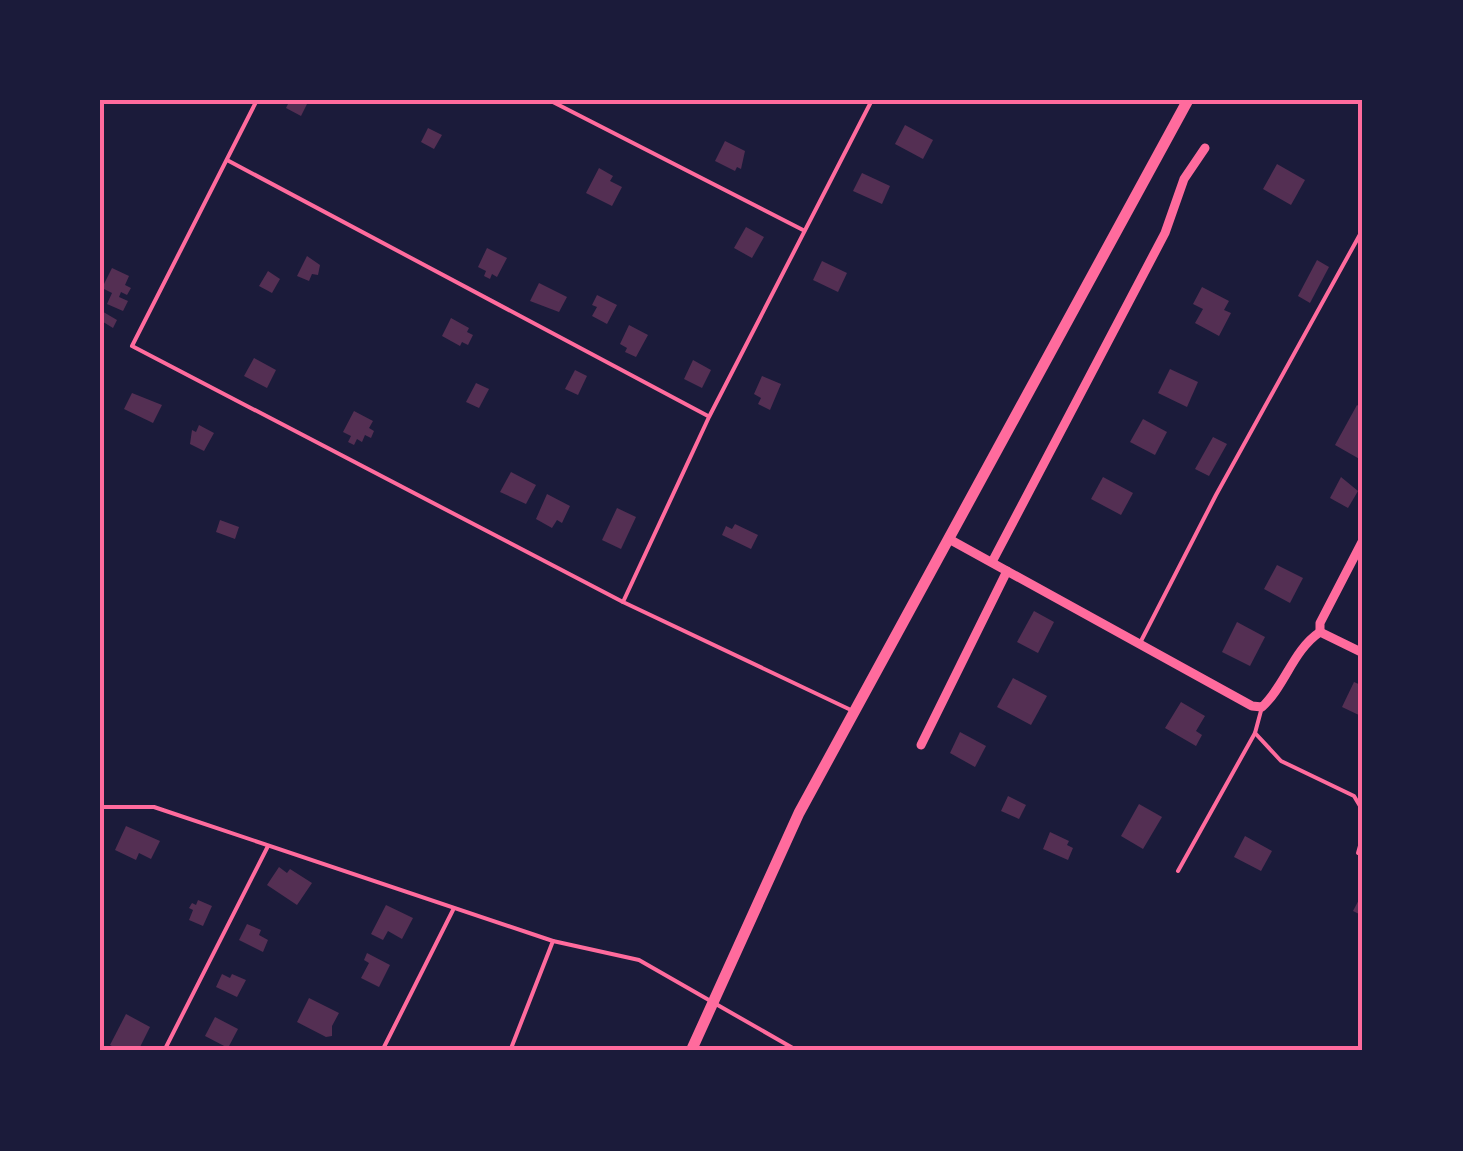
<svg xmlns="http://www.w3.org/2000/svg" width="1463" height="1151" viewBox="0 0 1463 1151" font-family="'Noto Sans',sans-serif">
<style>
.building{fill:#542f53}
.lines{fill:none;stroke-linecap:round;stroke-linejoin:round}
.service{stroke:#ff6b9d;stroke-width:4}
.minor{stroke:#ff6b9d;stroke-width:9}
.tertiary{stroke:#ff6b9d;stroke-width:11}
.neatline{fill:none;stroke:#ff6b9d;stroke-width:4}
</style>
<rect width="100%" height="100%" fill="#1b1b3a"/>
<g class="building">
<path d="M290 100 308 102 301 116 286 108Z"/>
<path d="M905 125 933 140 923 159 895 144Z"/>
<path d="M428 128 442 135 434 149 421 142Z"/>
<path d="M725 141 745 151 741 169 737 167 735 171 715 161Z"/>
<path d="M1277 164 1305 180 1291 205 1263 189Z"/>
<path d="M599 168 613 176 610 181 622 187 612 206 586 193Z"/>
<path d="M862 173 890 186 882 204 853 191Z"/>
<path d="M746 227 764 237 752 258 734 248Z"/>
<path d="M487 248 507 258 497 277 492 274 490 279 484 276 486 271 478 267Z"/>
<path d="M307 256 320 265 318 275 312 274 309 281 297 276Z"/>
<path d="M1317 260 1329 267 1310 303 1298 296Z"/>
<path d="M822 261 847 273 838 292 813 280Z"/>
<path d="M112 268 129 276 125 285 131 288 127 295 121 292 119 297 128 301 123 311 107 304 112 293 102 288Z"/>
<path d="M268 271 280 279 272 293 259 286Z"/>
<path d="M539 283 567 297 559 312 530 301Z"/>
<path d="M1202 287 1229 301 1224 310 1231 313 1219 336 1195 323 1203 309 1193 304Z"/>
<path d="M597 295 617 305 607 324 592 316 597 307 592 305Z"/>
<path d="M100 310 117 320 113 328 100 320Z"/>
<path d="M451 318 469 328 467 332 473 335 468 345 462 342 460 346 442 336Z"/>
<path d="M629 325 648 335 636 357 625 352 627 348 620 344Z"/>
<path d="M254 358 276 370 267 388 244 376Z"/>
<path d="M693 360 711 370 702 388 684 379Z"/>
<path d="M1170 369 1198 382 1187 407 1158 393Z"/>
<path d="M575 370 587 376 578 395 565 389Z"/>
<path d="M762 376 781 384 770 410 758 404 761 398 754 394Z"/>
<path d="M476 383 489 389 479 408 466 402Z"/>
<path d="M132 393 162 405 153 423 124 409Z"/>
<path d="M1357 405 1363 409V461L1335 445Z"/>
<path d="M354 411 373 421 369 428 374 431 371 438 365 435 362 442 357 439 354 445 348 442 351 436 343 432Z"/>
<path d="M1143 419 1167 432 1155 455 1130 442Z"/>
<path d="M199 425 214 433 204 451 190 444 192 430 196 432Z"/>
<path d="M1213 437 1227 444 1209 476 1195 469Z"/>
<path d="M511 472 536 485 526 504 500 492Z"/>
<path d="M1103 477 1133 493 1121 515 1091 499Z"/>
<path d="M1341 477 1358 491 1348 508 1330 498Z"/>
<path d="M547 494 570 506 562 523 557 520 552 528 536 519Z"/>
<path d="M617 508 636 517 621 549 602 540Z"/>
<path d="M220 520 239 527 235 539 216 532Z"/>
<path d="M735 524 758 535 751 549 722 535 726 526 732 529Z"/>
<path d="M1277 565 1303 578 1290 603 1264 589Z"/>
<path d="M1034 611 1054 622 1038 653 1017 642Z"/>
<path d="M1237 622 1265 637 1250 666 1222 652Z"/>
<path d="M1013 678 1047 696 1031 725 997 707Z"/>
<path d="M1354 682 1363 686V717L1342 707Z"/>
<path d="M1181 702 1205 716 1196 731 1202 735 1196 746 1165 728Z"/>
<path d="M960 732 986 746 975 767 950 753Z"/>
<path d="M1008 796 1026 805 1019 819 1001 811Z"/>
<path d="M1139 804 1162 817 1143 849 1121 836Z"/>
<path d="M126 826 160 841 151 859 139 853 136 860 115 850Z"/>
<path d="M1050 832 1069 841 1067 845 1073 848 1068 860 1043 849Z"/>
<path d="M1245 836 1272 851 1261 871 1234 857Z"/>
<path d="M279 867 287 873 290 869 312 883 297 905 267 885Z"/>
<path d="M1363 892V916L1353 911Z"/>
<path d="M198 900 212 906 203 926 189 920 193 910 189 908 192 903 196 905Z"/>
<path d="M386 905 413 918 402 939 388 931 383 940 371 934Z"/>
<path d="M247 924 261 930 259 935 268 940 263 952 239 940Z"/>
<path d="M367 953 390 965 379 987 361 978 369 963 364 960Z"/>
<path d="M222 974 230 978 232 974 246 980 237 997 216 987Z"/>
<path d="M309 998 339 1013 332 1026V1036L326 1037 297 1022Z"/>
<path d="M126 1014 150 1027 138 1051H121L110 1045Z"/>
<path d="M215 1017 238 1029 228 1048 205 1036Z"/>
</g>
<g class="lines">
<g class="service">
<path d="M257 100 132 346 623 602"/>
<path d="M549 100 803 230"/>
<path d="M227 160 708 416"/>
<path d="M1140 643 1216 495 1363 229"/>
<path d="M853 711 623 602 709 417 872 100"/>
<path d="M1255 733 1281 761 1354 796 1363 811"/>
<path d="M100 807H154L553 941"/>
<path d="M1358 853 1363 835"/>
<path d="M1178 871 1255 733 1262 707"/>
<path d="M164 1051 268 846"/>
<path d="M382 1051 453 910"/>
<path d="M510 1051 553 941 639 960 798 1051"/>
</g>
<g class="minor">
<path d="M949 539 1252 706 1262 707C1285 686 1293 650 1320 632L1363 653"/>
<path d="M992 562 1165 233 1184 179 1205 148"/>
<path d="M1320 632V623L1363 540"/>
<path d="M921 745 1007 571"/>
</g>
<path class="tertiary" d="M691 1051 799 813 1188 100"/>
</g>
<rect width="1463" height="1151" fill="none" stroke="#1b1b3a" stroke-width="205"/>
<rect x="102" y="102" width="1258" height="946" class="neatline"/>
</svg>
